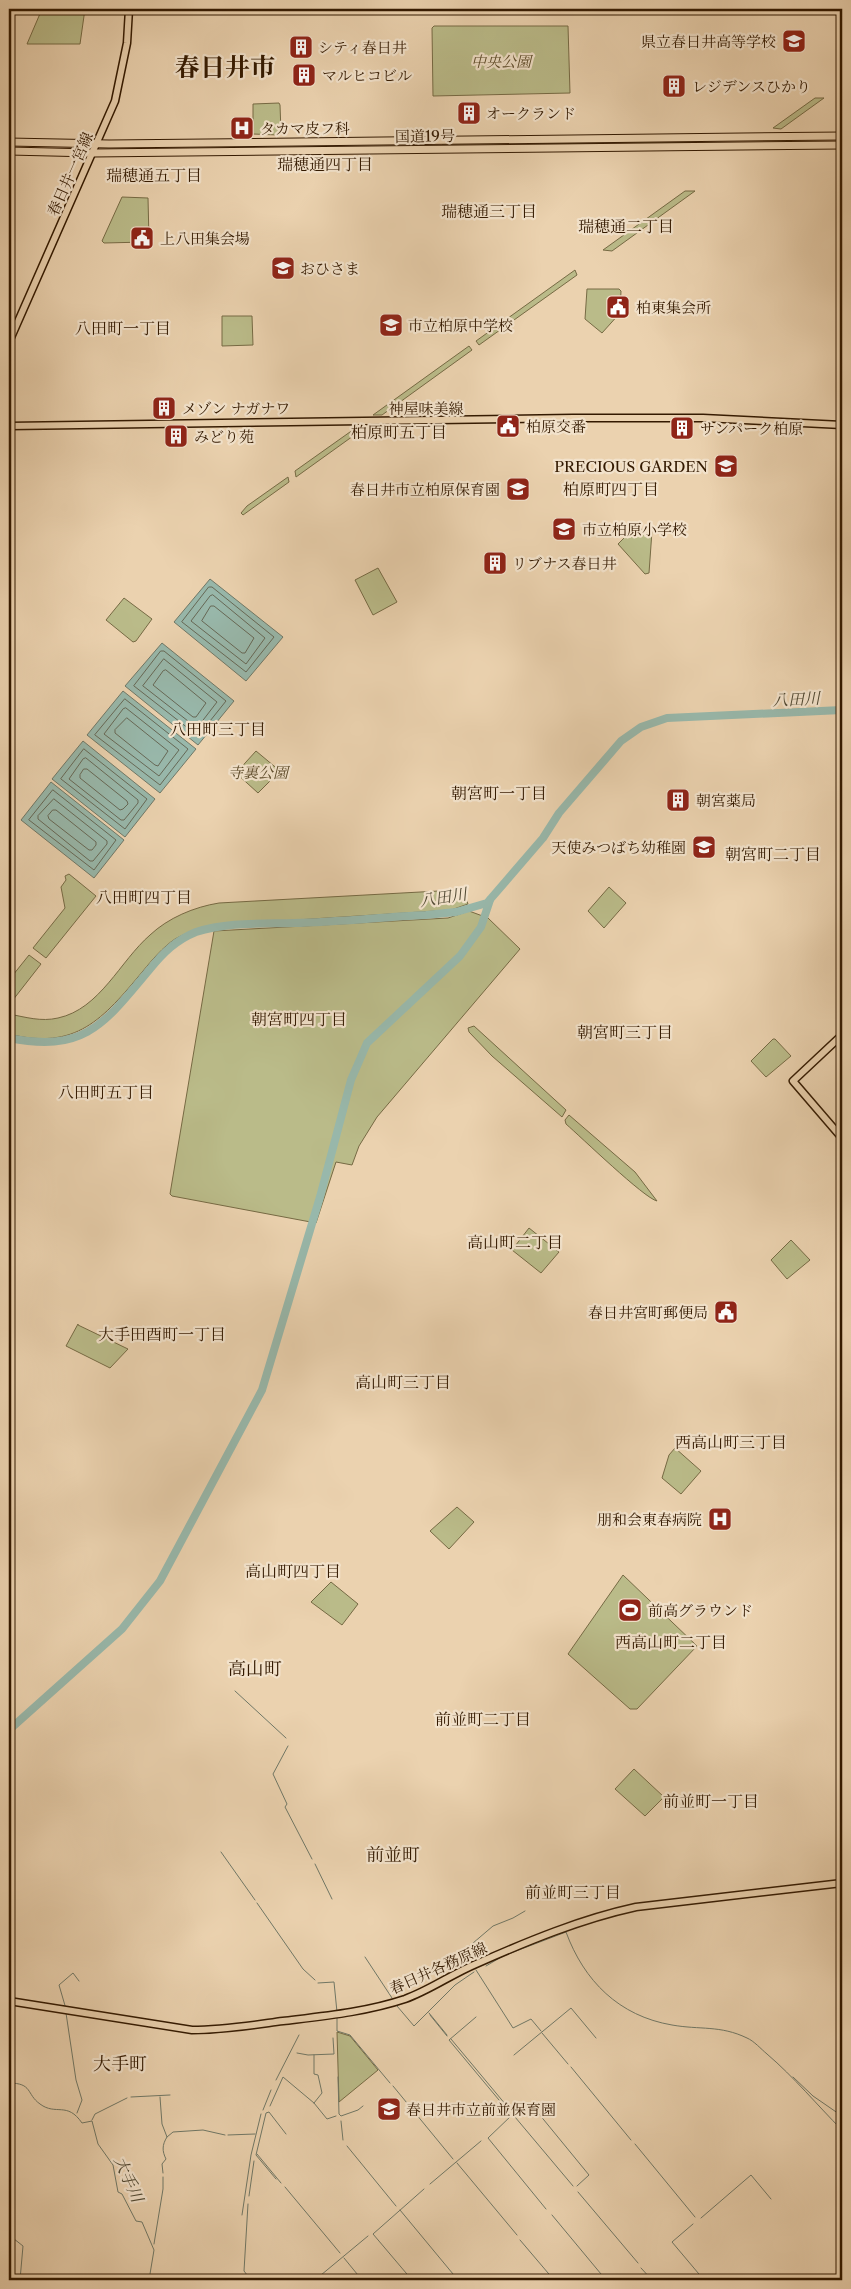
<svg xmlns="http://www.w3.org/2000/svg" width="851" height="2289" viewBox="0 0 851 2289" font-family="'Libre Caslon Text','Noto Serif JP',serif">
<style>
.green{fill:#babb89;stroke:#766a44}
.water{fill:#98b8ab;stroke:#707867}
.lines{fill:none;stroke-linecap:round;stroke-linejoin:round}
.shore{stroke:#666856;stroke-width:1}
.stream{stroke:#707867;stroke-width:1}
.river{stroke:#98b8ab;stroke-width:8}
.major-casing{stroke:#331900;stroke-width:9}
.highway-casing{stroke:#331900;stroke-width:9}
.major{stroke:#ebd2af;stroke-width:6}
.highway{stroke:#ebd2af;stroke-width:7}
.labels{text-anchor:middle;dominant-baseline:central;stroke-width:4.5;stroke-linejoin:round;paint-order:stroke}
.poi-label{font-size:15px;fill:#331900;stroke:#f2e2cb;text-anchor:start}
.park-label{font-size:15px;font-style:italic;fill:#5c4a29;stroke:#f2e2cb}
.street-label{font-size:15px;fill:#331900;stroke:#f2e2cb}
.neighbourhood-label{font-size:16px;fill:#331900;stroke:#f2e2cb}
.water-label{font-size:16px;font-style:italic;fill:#514933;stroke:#f2e2cb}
.quarter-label{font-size:18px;fill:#331900;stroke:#f2e2cb}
.town-label{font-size:25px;font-weight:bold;fill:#331900;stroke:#f2e2cb}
</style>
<rect width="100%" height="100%" fill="#ebd2af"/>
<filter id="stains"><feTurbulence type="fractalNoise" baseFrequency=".004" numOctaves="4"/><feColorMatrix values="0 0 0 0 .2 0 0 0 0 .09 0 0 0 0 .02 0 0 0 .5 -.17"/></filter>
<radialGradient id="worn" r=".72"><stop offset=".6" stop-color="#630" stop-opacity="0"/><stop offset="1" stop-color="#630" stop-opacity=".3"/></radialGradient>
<g class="green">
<path d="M42 9H85L80 44H27Z"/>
<path d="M434 26H568L570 93 433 96 432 28Z"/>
<path d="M815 98H824L781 129 773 128Z"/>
<path d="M279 103 280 105 281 132 278 135 253 134V104Z"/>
<path d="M653 142 717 143 442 144Z"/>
<path d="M685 191H695L612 251 603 250Z"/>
<path d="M122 197 148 198 149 240 146 242 104 243 102 241Z"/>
<path d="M575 270 577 275 479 345 476 341Z"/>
<path d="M587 289H619L621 291 620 313 602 333 585 319Z"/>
<path d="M222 316H252L253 345 222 346Z"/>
<path d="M469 346 472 350 382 415H373Z"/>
<path d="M367 426 296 477 295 471 357 427Z"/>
<path d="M288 477 289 482 243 515 241 513 247 506Z"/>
<path d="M634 528 652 531 649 573 645 574 618 544Z"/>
<path d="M378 568 397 602 373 615 355 580Z"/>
<path d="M124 598 152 619 136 641 133 642 106 620Z"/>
<path d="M256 751 280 771 258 793 236 773Z"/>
<path d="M69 874 96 896 46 958 33 948 65 908 61 887 66 880 65 876Z"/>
<path d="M609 887 626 903 604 928 588 911Z"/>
<path d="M457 890 466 899 468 904 451 910 219 925C204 928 189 931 175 939 163 947 152 960 143 971 103 1019 76 1051 9 1034V1014C25 1017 41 1022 58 1018 100 1009 120 961 150 935 168 918 194 907 219 903Z"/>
<path d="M469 911 488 918 520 949 377 1117 359 1146 352 1165 336 1162 316 1223 172 1196 170 1194 214 931 448 918Z"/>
<path d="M29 955 41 964 9 1005V980Z"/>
<path d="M474 1026 566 1110 562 1117 492 1056 469 1032 468 1028Z"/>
<path d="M773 1039H775L791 1056 766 1077 751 1061Z"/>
<path d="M569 1115 635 1172 657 1201C644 1198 581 1137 566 1124L565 1120Z"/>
<path d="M529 1228 559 1252 541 1273 512 1250Z"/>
<path d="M791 1240 810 1260 787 1279 771 1260Z"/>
<path d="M78 1324V1325L128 1349 110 1368 66 1346Z"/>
<path d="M675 1448 701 1471 681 1494 662 1478 669 1455Z"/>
<path d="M457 1507 474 1522 449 1549 430 1531Z"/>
<path d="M623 1575 697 1646 637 1709H630L568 1654Z"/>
<path d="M331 1582 358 1604 342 1625 311 1602Z"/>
<path d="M634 1769 664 1797 645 1816 615 1789Z"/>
<path d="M337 2032 350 2036 378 2070 339 2102Z"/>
</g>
<g class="water">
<path d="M210 579 283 637 246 681 174 622Z"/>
<path d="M162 643 234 701 198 745 125 686Z"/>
<path d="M123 691 196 749 160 793 87 735Z"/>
<path d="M83 741 155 799 125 837 52 779Z"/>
<path d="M51 782 124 840 94 878 21 820Z"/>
</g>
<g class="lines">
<g class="shore">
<path d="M209 587H212L274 637 246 672 182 622Z"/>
<path d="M213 595 265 638 246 664 191 621 210 596Z"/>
<path d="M211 606H214L254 638 245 653H242L202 621Z"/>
<path d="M161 651H164L226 701 198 736 134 686Z"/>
<path d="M164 659 217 702 197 728 143 686Z"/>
<path d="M166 670 206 703 196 717H193L153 685 163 671Z"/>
<path d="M125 699 188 749 160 785 95 735Z"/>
<path d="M126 708 179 750 159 776 104 734 123 709Z"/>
<path d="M127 718 168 751 158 766 155 765 115 733V730Z"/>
<path d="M84 749 147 799 125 829 61 779Z"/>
<path d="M86 758 138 800V803L124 820H121L69 779 83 759Z"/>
<path d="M84 769H87L127 801 128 804 123 809 120 810 80 778V775Z"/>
<path d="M53 790 116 840 94 870 29 820Z"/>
<path d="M54 799 107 841V844L93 861H90L38 819V816Z"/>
<path d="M53 810H56L96 842V845L92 850H89L49 819 48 816Z"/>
</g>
<g class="stream">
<path d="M235 1691 286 1738"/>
<path d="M288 1746 273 1774 287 1804 285 1807 312 1859"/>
<path d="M221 1852 255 1900"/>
<path d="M315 1864 332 1899"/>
<path d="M257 1903 303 1969 315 1980"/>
<path d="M365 1957 392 1998"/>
<path d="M471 1962 466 1949 493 1926 513 1918 525 1911"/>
<path d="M486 1966 503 1956 566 1932C584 1981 619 2016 672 2025 700 2030 720 2025 747 2038 754 2041 761 2049 767 2054 794 2077 817 2105 842 2130"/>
<path d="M476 1970 513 2028 531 2019 541 2031"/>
<path d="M318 1983 334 1982 337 2012"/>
<path d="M397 2006 414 2026 455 1985 474 1972"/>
<path d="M66 2009 59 1985 73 1973 79 1981"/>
<path d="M66 2013 76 2080 82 2100 77 2113"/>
<path d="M429 2013 447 2035"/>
<path d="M430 2015 447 2036"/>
<path d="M476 2017 449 2040 509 2112"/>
<path d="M337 2018V2031L350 2035 390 2083"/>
<path d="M542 2033 568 2064"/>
<path d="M451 2039 511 2111"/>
<path d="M297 2053 308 2055 334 2054 333 2038"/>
<path d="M314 2055V2074L318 2075 322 2093 314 2103"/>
<path d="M514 2055 571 2008 596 2038"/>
<path d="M571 2067 631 2140"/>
<path d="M338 2077 339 2114 341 2116 358 2110 363 2106"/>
<path d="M793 2077 813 2096 842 2116"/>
<path d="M276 2080 299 2035"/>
<path d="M9 2083C33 2083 26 2094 40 2104 56 2116 67 2101 82 2123L92 2121 98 2144 113 2165 118 2192 122 2194 136 2221 142 2222 154 2250 149 2280"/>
<path d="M393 2086 453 2159"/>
<path d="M131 2097 170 2095"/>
<path d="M160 2097 162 2124 167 2137C162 2145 162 2151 166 2159L162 2164 163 2173"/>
<path d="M530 2103 589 2175 577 2186"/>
<path d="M270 2106 283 2077 314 2103 327 2119 336 2116"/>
<path d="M263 2110 271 2090"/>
<path d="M512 2115 488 2138 546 2209"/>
<path d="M515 2117 573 2186"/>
<path d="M92 2120 95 2114 127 2098"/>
<path d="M341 2121 343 2140"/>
<path d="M228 2135 255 2134"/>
<path d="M167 2137 173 2132 203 2130 225 2135"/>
<path d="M635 2144 695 2217"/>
<path d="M347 2146 396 2206"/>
<path d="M257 2154 281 2183"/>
<path d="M457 2163 517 2235"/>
<path d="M276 2179 256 2155 266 2113 269 2112 286 2134"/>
<path d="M430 2184 481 2141"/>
<path d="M285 2187 340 2253"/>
<path d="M578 2192 638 2263"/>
<path d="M249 2196 254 2161"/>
<path d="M248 2204 244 2271 251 2280"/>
<path d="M400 2210 458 2280"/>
<path d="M242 2215 251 2155 261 2114"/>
<path d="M552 2215 606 2280"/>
<path d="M701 2218 751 2175 771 2199"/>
<path d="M693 2224 672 2242 704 2280"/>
<path d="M9 2235 23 2246 20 2280"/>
<path d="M520 2240 554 2280"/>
<path d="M154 2244 163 2189V2177"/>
<path d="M344 2258 362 2280"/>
<path d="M641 2268 652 2280"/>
<path d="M315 2280 368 2236"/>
<path d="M412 2280 373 2234 424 2189"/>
</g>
<g class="river">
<path d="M9 1038C85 1053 104 1024 150 969 163 953 176 940 196 932 227 922 262 924 294 923 338 922 382 917 426 915L456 912 487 903 543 838 559 813 621 741 641 727 667 718 842 710"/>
<path d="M9 1730 122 1629 160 1581 262 1390 320 1197 351 1080 367 1043 460 956 481 927 490 900"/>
</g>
<g class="major-casing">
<g id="major">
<path d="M9 342 115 101 127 43 129 9"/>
<path d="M9 426 573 418H703L842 425"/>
<path d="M842 1035 793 1081 842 1138"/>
<path d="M9 2001 192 2030C223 2030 253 2025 283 2021 324 2016 366 2012 405 1999 430 1990 452 1974 476 1964 528 1941 581 1919 636 1907L842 1883"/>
</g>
</g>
<g class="highway-casing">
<g id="highway">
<path d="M9 142 109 144 842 136"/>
<path d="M9 151 93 153 842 145"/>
</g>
</g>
<use href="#major" class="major"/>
<use href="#highway" class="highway"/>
</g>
<defs>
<g id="school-square" transform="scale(1.25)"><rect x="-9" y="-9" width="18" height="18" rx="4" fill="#8f2418" stroke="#f2e2cb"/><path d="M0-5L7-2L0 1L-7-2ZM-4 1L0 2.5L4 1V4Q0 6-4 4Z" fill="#fff"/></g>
<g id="building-square" transform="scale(1.25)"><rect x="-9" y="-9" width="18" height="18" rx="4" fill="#8f2418" stroke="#f2e2cb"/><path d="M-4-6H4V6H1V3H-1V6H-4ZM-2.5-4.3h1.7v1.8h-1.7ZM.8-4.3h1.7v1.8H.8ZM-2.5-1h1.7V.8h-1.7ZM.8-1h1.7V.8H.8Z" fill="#fff"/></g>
<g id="hospital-square" transform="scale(1.25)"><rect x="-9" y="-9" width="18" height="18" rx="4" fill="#8f2418" stroke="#f2e2cb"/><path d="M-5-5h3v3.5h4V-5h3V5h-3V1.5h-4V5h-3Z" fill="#fff"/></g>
<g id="civic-square" transform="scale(1.25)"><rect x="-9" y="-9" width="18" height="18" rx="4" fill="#8f2418" stroke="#f2e2cb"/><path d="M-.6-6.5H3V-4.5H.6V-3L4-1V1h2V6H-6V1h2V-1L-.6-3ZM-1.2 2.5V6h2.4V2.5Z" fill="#fff"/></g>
<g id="stadium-square" transform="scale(1.25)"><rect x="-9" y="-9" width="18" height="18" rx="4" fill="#8f2418" stroke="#f2e2cb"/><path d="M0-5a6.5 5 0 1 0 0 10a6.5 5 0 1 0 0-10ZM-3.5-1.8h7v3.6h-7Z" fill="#fff"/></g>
</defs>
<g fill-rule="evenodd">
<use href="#school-square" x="794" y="41"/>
<use href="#building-square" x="301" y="47"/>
<use href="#building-square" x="304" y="75"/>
<use href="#building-square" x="674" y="86"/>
<use href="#building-square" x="469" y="113"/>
<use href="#hospital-square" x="242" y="128"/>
<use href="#civic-square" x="142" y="238"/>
<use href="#school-square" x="283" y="268"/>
<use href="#civic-square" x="618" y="307"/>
<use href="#school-square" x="391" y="325"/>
<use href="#building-square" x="164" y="408"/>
<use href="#civic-square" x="508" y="426"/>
<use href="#building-square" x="682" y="428"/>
<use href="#building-square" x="176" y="436"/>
<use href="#school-square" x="726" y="466"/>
<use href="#school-square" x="518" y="489"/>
<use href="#school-square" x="564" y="529"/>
<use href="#building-square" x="495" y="563"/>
<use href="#building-square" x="678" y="800"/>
<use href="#school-square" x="704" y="847"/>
<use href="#civic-square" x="726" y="1312"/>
<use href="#hospital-square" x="720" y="1519"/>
<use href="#stadium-square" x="630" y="1610"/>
<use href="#school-square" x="389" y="2109"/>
</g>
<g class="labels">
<g class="poi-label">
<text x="776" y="41" text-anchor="end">県立春日井高等学校</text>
<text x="318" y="47">シティ春日井</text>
<text x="322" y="75">マルヒコビル</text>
<text x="692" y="86">レジデンスひかり</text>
<text x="486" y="113">オークランド</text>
<text x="260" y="128">タカマ皮フ科</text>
<text x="160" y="238">上八田集会場</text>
<text x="300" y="268">おひさま</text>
<text x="636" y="307">柏東集会所</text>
<text x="408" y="325">市立柏原中学校</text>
<text x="182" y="408">メゾン ナガナワ</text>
<text x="526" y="426">柏原交番</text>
<text x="700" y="428">サンパーク柏原</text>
<text x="194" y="436">みどり苑</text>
<text x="708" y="466" text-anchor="end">PRECIOUS GARDEN</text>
<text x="500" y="489" text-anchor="end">春日井市立柏原保育園</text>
<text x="582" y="529">市立柏原小学校</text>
<text x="512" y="563">リブナス春日井</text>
<text x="696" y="800">朝宮薬局</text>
<text x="686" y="847" text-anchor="end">天使みつばち幼稚園</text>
<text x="708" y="1312" text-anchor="end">春日井宮町郵便局</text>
<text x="702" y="1519" text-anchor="end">朋和会東春病院</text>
<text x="648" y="1610">前高グラウンド</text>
<text x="406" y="2109">春日井市立前並保育園</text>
</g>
<g class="park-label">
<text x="501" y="61">中央公園</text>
<text x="258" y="772">寺裏公園</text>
</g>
<g class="street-label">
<text transform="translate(425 136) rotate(-1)">国道19号</text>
<text transform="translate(70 174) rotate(-66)">春日井一宮線</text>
<text x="426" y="408">神屋味美線</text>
<text transform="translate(438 1968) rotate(-24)">春日井各務原線</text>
</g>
<g class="neighbourhood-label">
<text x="325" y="164">瑞穂通四丁目</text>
<text x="154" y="175">瑞穂通五丁目</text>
<text x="489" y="211">瑞穂通三丁目</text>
<text x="626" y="226">瑞穂通二丁目</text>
<text x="123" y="328">八田町一丁目</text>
<text x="399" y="432">柏原町五丁目</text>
<text x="611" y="489">柏原町四丁目</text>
<text x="218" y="729">八田町三丁目</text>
<text x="499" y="793">朝宮町一丁目</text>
<text x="773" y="854">朝宮町二丁目</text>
<text x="144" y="897">八田町四丁目</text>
<text x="299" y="1019">朝宮町四丁目</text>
<text x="625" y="1032">朝宮町三丁目</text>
<text x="106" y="1092">八田町五丁目</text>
<text x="515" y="1242">高山町二丁目</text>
<text x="162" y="1334">大手田酉町一丁目</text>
<text x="403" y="1382">高山町三丁目</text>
<text x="731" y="1442">西高山町三丁目</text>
<text x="293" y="1571">高山町四丁目</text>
<text x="671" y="1642">西高山町二丁目</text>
<text x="483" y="1719">前並町二丁目</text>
<text x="711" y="1801">前並町一丁目</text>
<text x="573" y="1892">前並町三丁目</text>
</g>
<g class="water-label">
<text transform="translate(796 699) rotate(-3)">八田川</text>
<text transform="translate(443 897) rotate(-9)">八田川</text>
<text transform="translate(129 2179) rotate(66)">大手川</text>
</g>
<g class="quarter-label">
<text x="255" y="1669">高山町</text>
<text x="393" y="1855">前並町</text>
<text x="120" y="2064">大手町</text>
</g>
<g class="town-label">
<text x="225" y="67">春日井市</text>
</g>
</g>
<rect width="851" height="2289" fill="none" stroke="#ebd2af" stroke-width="30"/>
<rect x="10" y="10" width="831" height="2269" fill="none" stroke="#331900" stroke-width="2.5"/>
<rect x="15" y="15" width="821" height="2259" fill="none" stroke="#331900"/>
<rect width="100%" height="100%" filter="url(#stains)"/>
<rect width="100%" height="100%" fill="url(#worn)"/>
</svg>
